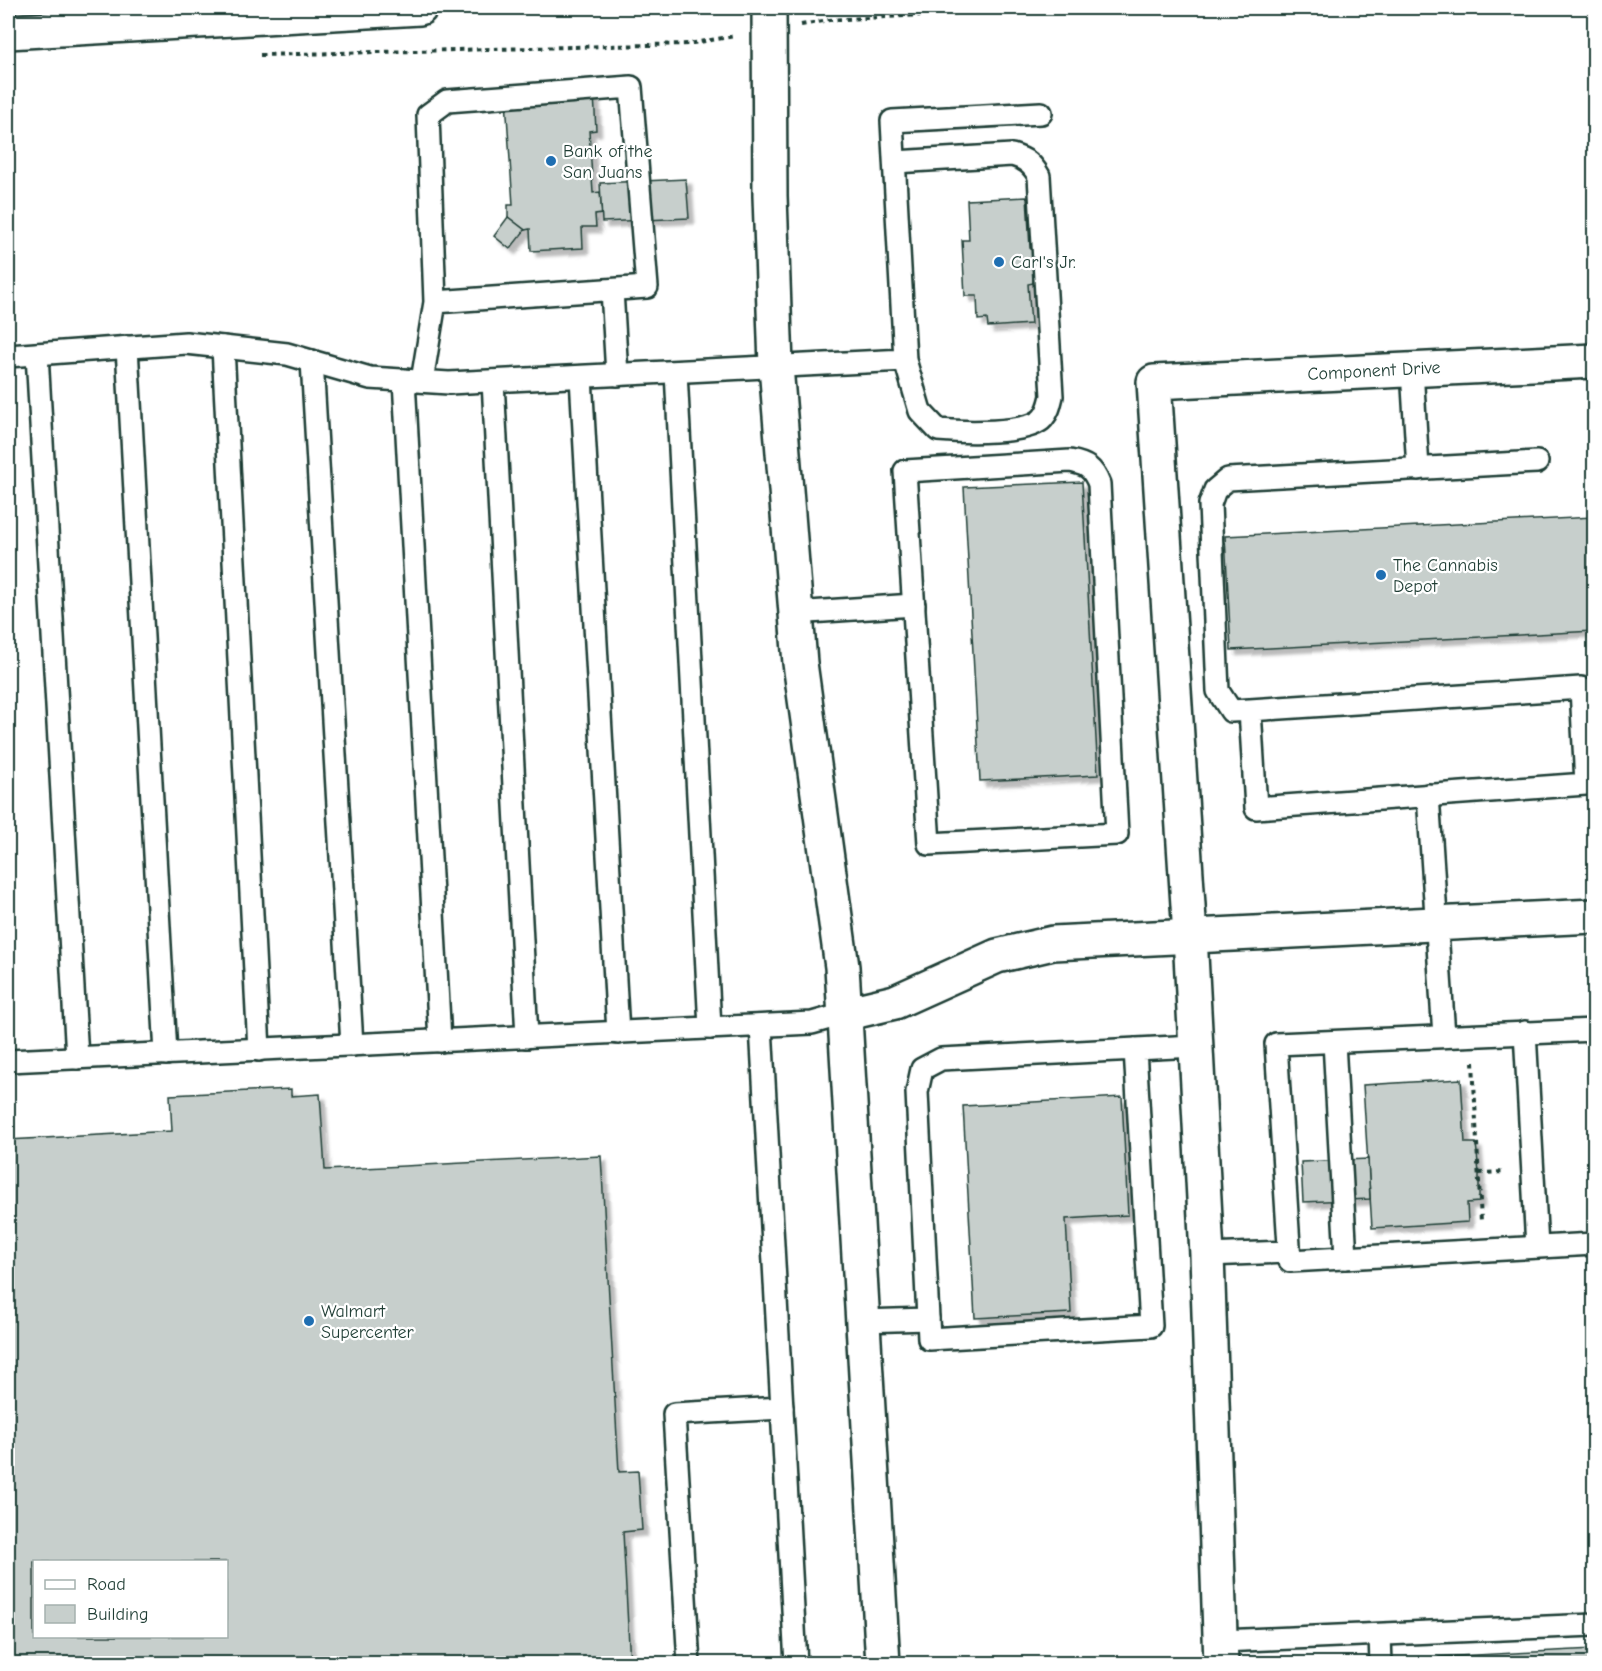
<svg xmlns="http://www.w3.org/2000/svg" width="1602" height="1671" viewBox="0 0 1602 1671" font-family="'Comic Neue',sans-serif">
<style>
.building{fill:#c7cfcc;stroke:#1f3d34;stroke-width:1.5;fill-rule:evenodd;filter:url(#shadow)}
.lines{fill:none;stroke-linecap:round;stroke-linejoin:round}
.service-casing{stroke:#1f3d34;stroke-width:26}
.minor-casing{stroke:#1f3d34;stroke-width:38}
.tertiary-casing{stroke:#1f3d34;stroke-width:38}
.path{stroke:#1f3d34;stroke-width:4;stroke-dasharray:4.5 4.5;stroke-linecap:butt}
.service{stroke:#fff;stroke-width:21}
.minor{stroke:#fff;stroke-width:33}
.tertiary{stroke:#fff;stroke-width:33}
.poi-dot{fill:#1f6fb2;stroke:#fff;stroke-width:2}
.labels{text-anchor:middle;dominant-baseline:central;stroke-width:4.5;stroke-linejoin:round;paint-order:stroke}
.poi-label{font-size:18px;fill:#1f3d34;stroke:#fff;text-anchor:start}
.street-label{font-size:18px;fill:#1f3d34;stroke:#fff}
</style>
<defs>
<filter id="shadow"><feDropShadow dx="5.5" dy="5.5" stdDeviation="1.5" flood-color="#0004"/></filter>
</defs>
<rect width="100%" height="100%" fill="#fff"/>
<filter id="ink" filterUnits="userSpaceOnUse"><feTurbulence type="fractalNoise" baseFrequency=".0167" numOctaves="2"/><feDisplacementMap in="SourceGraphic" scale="12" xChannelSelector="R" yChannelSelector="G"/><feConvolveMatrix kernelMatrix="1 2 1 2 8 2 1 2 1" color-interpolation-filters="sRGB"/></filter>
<g filter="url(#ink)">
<g class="building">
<path d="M594 94 596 130 589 131 593 193 600 192 602 214 595 215 596 227H582L583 248 531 251 530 229 525 230 508 217V205H513L506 100Z"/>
<path d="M686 179 689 218 602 222 600 183Z"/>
<path d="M1027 197 1030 248H1035L1037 277H1033V283L1028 284 1031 324 988 327 987 319 978 320 977 296H965L962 240H969L967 200Z"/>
<path d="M508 217 525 230 510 249 494 236Z"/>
<path d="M1082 482 1098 775 980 781 964 487Z"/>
<path d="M1594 517V631L1231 650 1225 536Z"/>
<path d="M1461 1079 1465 1143H1476L1479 1173V1202L1467 1203 1468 1222 1372 1228 1363 1085Z"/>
<path d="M291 1089V1096L320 1094 325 1170 601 1156 619 1472 638 1471 642 1530 623 1532 630 1664H547V1659L457 1664H8V1140L172 1131 170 1095ZM34 1562H226V1636H34Z"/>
<path d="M1122 1097 1128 1215 1066 1219 1071 1313 975 1318 963 1106Z"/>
<path d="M1368 1159 1370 1199 1303 1202 1301 1162Z"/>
<path d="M1594 1649V1664H1440L1439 1657Z"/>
</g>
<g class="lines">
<g class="service-casing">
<g id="service">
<path d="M895 162 1012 155C1026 159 1032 164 1039 176L1052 396C1050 404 1049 411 1043 418 1029 435 960 432 938 430L920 411 905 360"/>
<path d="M612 290 617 375"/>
<path d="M127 347 166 1054"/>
<path d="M223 347 259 1050"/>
<path d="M37 354 77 1058"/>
<path d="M8 356 186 343 287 354 370 378 449 383 905 360 892 121 1041 113"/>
<path d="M312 361 352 1045"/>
<path d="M1412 370 1418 469"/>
<path d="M676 372 710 1028"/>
<path d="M581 377 618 1033"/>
<path d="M404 380 440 1041"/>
<path d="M422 381 435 302 428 115 447 101 631 87 647 287 435 302"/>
<path d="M493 381 527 1037"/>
<path d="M1070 461C1086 464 1093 468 1099 484L1117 834 929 844 905 471Z"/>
<path d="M794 613 914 605"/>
<path d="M1250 710 1256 808 1586 784 1581 688 1250 710 1231 711 1218 691 1210 504 1215 490 1228 479 1537 462"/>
<path d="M1428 795 1444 1036"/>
<path d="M761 1026 796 1664"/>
<path d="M1594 1030 1276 1044 1290 1261 1594 1244"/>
<path d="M1525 1032 1537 1247"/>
<path d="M1334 1042 1346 1258"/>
<path d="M1135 1049 1151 1326 929 1339 917 1092 922 1069 941 1059 1195 1046"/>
<path d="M8 1061 812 1023 844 1014"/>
<path d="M1207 1255 1289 1252"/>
<path d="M862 1321 928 1319"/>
<path d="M1380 1635 1381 1664"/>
<path d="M1221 1641 1594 1625"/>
<path d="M689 1664 674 1414 782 1408"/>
</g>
</g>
<g class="minor-casing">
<g id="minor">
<path d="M769 8 770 196 776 366 800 663 842 967 883 1664"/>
<path d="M844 1014 895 1002 997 956 1053 943 1594 916"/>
<path d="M1221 1664 1207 1255 1190 936 1154 382 1594 361"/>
</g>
</g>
<g class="tertiary-casing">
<path id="tertiary" d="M8 32 420 8"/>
</g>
<g class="path">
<path d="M801 25 829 20 1049 8"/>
<path d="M260 55 688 44 735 36"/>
<path d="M1473 1062 1481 1222"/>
<path d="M1479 1173 1505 1172"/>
</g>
<use href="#service" class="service"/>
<use href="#minor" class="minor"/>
<use href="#tertiary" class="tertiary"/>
</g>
</g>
<g class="poi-dot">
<circle cx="551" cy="161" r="6"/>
<circle cx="999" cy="262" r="6"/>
<circle cx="1381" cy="575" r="6"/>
<circle cx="309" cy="1321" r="6"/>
</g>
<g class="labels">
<g class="poi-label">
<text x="563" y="151">Bank of the<tspan x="563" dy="21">San Juans</tspan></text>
<text x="1011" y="262">Carl's Jr.</text>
<text x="1393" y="565">The Cannabis<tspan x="1393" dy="21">Depot</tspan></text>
<text x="321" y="1311">Walmart<tspan x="321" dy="21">Supercenter</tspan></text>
</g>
<g class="street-label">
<text transform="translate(1374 371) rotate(-3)">Component Drive</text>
</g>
</g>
<rect width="1602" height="1671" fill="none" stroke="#fff" stroke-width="30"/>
<rect x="15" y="15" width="1572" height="1641" fill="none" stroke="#1f3d34" stroke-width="2" filter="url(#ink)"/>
<rect x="33" y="1560" width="195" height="78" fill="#ffffff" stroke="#a5b1ae" stroke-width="1.5"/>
<rect x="45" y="1580" width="30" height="9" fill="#ffffff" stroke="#a5b1ae" stroke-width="1.5"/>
<text x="87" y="1590" font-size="18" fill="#1f3d34">Road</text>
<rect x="45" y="1605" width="30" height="18" fill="#c7cfcc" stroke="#a5b1ae" stroke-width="1.5"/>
<text x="87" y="1620" font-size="18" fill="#1f3d34">Building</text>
</svg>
